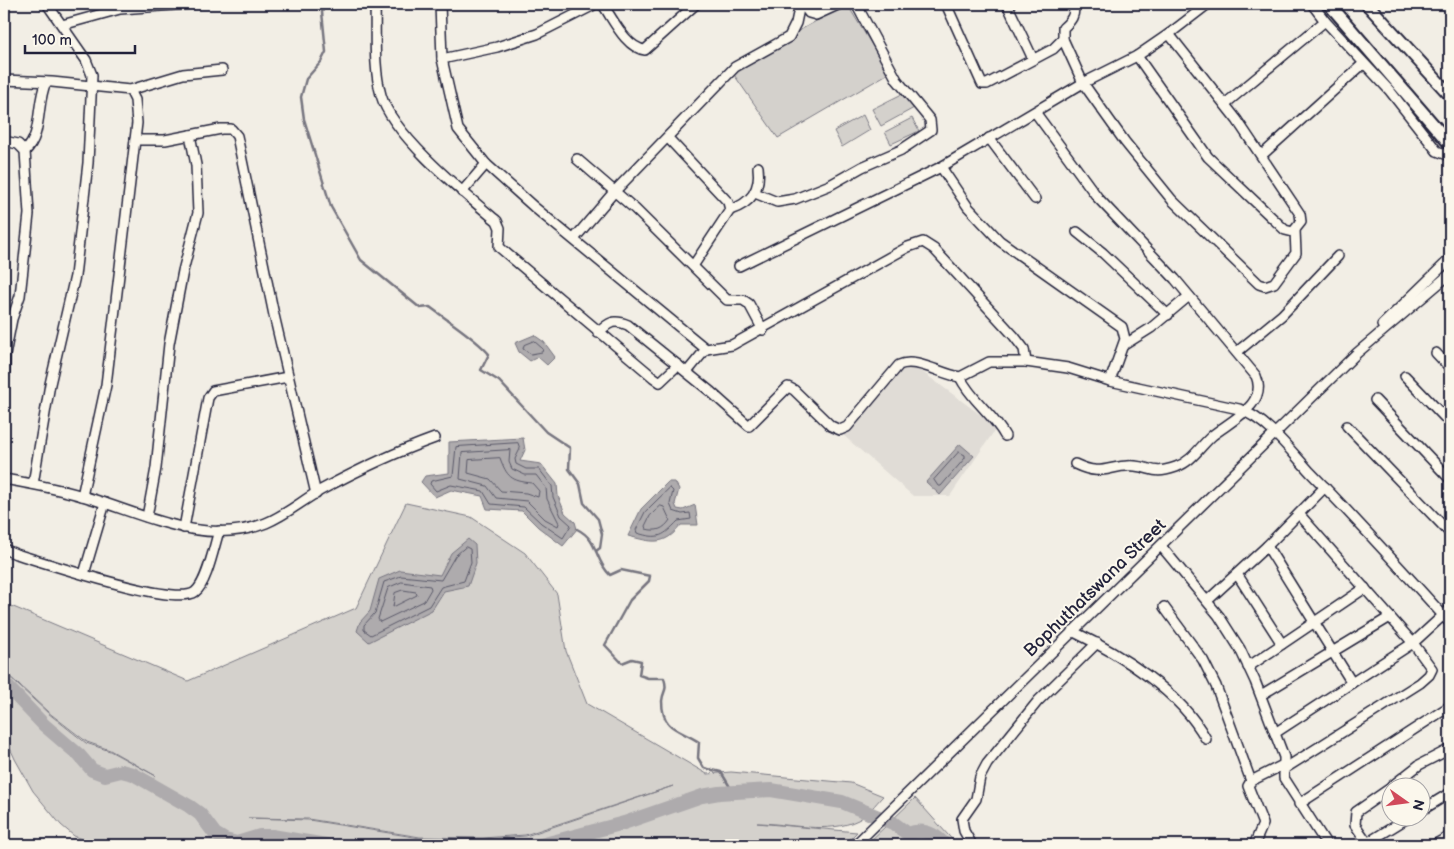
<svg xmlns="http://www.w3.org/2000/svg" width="1454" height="849" viewBox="0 0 1454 849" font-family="'Balsamiq Sans',sans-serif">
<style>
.built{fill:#e0dcd6}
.green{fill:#d4d1cc;stroke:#7b7a84;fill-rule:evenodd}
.water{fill:#aeabad;stroke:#76747f}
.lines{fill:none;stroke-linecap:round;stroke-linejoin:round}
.shore{stroke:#5a5969;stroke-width:1}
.stream{stroke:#76747f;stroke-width:2.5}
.river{stroke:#aeabad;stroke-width:14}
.street-casing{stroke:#22223b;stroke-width:12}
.secondary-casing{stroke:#22223b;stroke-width:15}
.street{stroke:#fbf7ec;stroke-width:9}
.secondary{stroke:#fbf7ec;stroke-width:11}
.labels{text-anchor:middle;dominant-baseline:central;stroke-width:4;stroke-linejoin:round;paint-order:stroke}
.street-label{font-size:18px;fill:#22223b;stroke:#fbf7ec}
</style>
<rect width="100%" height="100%" fill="#f2eee5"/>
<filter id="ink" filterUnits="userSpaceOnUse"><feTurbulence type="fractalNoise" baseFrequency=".02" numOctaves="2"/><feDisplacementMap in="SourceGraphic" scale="10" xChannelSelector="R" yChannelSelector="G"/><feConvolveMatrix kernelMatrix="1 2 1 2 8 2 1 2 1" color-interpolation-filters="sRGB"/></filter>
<g filter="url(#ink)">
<path class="built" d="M905 359 997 427 950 496H913L843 435Z"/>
<g class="green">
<path d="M847 4 889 73 778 138 730 69Z"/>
<path d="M906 92 914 108 881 126 872 109Z"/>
<path d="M863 115 870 130 842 147 834 131Z"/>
<path d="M912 118 919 131 891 144 885 132Z"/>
<path d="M406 503 471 517 525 553 557 594 566 651 587 704 707 774 731 772 851 783 883 796C876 803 867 816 858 820 828 835 788 823 757 823L857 832 844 845H96L74 836 61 825 33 791 15 759 4 735V672L48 713 86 743 110 751 156 776 110 750 87 742 48 712 4 671V603L188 681 356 608ZM673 786 526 836 483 839 420 838 309 820 248 818 308 819 420 837 482 838 525 835Z"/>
<path d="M915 798 957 845H866Z"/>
</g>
<g class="water">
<path d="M534 335 544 342 555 357 547 365 538 357 530 361 519 352 515 343Z"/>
<path d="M523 438 525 450 520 461 541 464 557 484 558 496 565 513 575 522 577 529 563 546 538 527 522 511 487 509 482 496 451 490 435 497 421 482 425 476 449 473V442Z"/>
<path d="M960 444 974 456 940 495 926 482Z"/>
<path d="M668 482H675L679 489 675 504 677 509 683 510 695 505 698 525H681C664 547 652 542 628 536L641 509Z"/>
<path d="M468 539 475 545 476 563 468 586 444 591 432 610 369 642 357 631 360 622 370 611 379 579 400 570 440 575 451 553Z"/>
</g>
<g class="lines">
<g class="shore">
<path d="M534 341 543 349 542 352 531 354 523 349 524 345Z"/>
<path d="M518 443 520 449 515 459 516 464 526 469H539L552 486 553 497 561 516 571 525 563 538 541 523 524 507 491 504 483 491 451 485 436 491 430 484 431 481 453 476 456 447Z"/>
<path d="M510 450 509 462 512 469 525 475H536L546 488 547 499 559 523 558 526 545 519 527 501 496 498 487 486 460 479 462 453Z"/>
<path d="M959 452 965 455V458L941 486H938L934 480Z"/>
<path d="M500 458C507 477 511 481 532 483L539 491 538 497 526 493 501 491 490 479 468 473 469 460Z"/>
<path d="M670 488 673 491 670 504 673 511 682 514 690 513 691 519 678 521C663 536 660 540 637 533L636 530 645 512Z"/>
<path d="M661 506 664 507 670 520C664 529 657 532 646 529L645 526 650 516Z"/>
<path d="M466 547 470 549 471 562 464 581 441 587 429 606 371 635 364 630V625L375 613 384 582 401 576 441 580 455 556Z"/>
<path d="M402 582 430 586 431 589 424 601 380 622 378 619 388 588Z"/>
<path d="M403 590 416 592 417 595 393 607 395 593Z"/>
</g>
<g class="stream">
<path d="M326 4 322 12 326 52 321 62 306 79 301 97 304 119 331 207 361 260 420 308 430 307C447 320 477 339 489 354L481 370 499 381 546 432 570 448 569 469 580 484 584 503 598 519 602 534 600 548 596 551"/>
<path d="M577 529C599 540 594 560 610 575L621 570 650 576 649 581 630 600 605 645 622 663 632 659 641 661 639 675 648 678H664C668 692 663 690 662 701 662 731 680 729 699 742L698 758 704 768 721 772 733 792"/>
</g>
<g class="river">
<path d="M4 683 44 725 79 755 92 770 105 775 121 771 133 774 189 806 200 814 215 834 225 840 237 843 260 836H272L326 845"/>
<path d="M541 845 624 823 702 796 719 793 771 790 842 802 893 823 908 834C923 828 934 833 945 845"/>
</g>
<g class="street-casing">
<g id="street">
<path d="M375 4C376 34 373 66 381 95 392 135 465 194 497 221L500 228 499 247 653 377 660 382 678 365"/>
<path d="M440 4 442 59 458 129 486 164 534 207 706 349 732 345 908 247 923 242 934 249 1014 336 1024 349 1026 362"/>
<path d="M598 4 603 5C613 19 626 48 645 50L696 4"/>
<path d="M802 4 809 13 816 15 840 4"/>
<path d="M946 4 982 84H987L1053 49 1063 39"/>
<path d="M1007 4 1033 59"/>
<path d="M1073 4C1076 15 1071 21 1063 28V39L1083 83 1125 142 1172 200 1259 284 1265 286 1274 283 1296 253 1295 230"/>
<path d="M1312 4 1325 21 1390 91 1437 151 1450 156"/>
<path d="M62 25 120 9 189 4"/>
<path d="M1137 56 1208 157 1285 230 1293 232 1301 222 1300 214 1237 120 1169 34"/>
<path d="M442 59 497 47 537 34 596 4"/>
<path d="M4 80 52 82 130 90 135 100 137 123 106 385 82 496"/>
<path d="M130 90 183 74 222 70"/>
<path d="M1225 104 1325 21"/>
<path d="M1035 112 1098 198 1175 279 1256 376C1268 404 1232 420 1213 435 1200 446 1193 461 1176 467 1152 475 1154 468 1135 466 1108 464 1104 478 1075 464"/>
<path d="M668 138 728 202 730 210 693 266"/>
<path d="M989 138 1035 199"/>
<path d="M135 140H165L221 129H231L237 136 274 315 316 494"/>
<path d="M4 141 18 144 25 151 29 214 20 296 12 319 5 355 4 386"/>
<path d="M25 151C43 135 36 103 46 82"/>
<path d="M1262 155 1363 64"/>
<path d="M577 159 635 209 727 300H743L749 304 763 330"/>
<path d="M941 167 968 207 1000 241 1122 327 1125 339 1110 381"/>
<path d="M462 192 486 164"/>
<path d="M755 193 777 202 795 199 830 185 862 167 901 150 931 130 930 120 897 80 856 4"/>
<path d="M730 210C751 203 761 190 758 167"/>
<path d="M1077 232 1103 253 1168 315"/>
<path d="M574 239 614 192 735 67 789 37 796 23 800 4"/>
<path d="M739 266 941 167 1083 83 1137 56 1169 34 1208 4"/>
<path d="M1382 325 1450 259"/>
<path d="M598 333C609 322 614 319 628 325L711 392 749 426 788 387 794 390 831 426 840 430 847 427 899 365C915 357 941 374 960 377L989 362H1026L1068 368 1110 381 1239 409C1267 419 1290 450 1310 472 1358 521 1404 572 1450 623"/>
<path d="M1124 345 1151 328 1189 296"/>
<path d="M1237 352 1282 315 1338 256"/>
<path d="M1436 353 1450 368"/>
<path d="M687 372 706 349"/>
<path d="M1405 376 1450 423"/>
<path d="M960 377C971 400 993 414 1005 436"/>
<path d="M1375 400 1450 479"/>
<path d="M1347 426 1450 533"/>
<path d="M4 479C33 484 61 489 89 498 146 515 206 547 266 523 286 515 303 500 321 490 358 470 396 452 435 438"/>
<path d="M33 484 50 384 75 276 88 163 92 75 86 60 47 4"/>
<path d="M147 517 156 468 169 344 183 271 198 213 196 165 190 135"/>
<path d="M184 528 208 398 213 391 288 377"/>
<path d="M1161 546 1219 616 1240 649 1255 681 1284 757V778L1327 845"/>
<path d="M1267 546 1352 683"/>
<path d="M4 549 16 554C44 562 175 607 195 592 207 583 214 546 219 531"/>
<path d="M84 574 105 503"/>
<path d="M1237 574 1282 644"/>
<path d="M1207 601 1267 546 1325 487"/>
<path d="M1164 607 1203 660 1216 686 1251 781"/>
<path d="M1072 631C1120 654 1180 691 1206 739"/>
<path d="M1248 667 1365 588"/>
<path d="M1261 695 1390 617"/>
<path d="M1275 733 1413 643 1450 609"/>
<path d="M1284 769 1420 683 1429 675 1432 669 1413 643 1299 514"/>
<path d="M1392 786 1419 765 1450 749"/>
<path d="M1299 804 1450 706"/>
<path d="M1422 810 1450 793"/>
<path d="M1367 843 1411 816"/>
<path d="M855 845 1357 353 1450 274"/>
<path d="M972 845 964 831 962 819 976 799 980 777 987 764 1038 701 1097 643"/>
<path d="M1254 845 1263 824 1248 786 1251 781 1285 764"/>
<path d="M1369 845 1355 825 1356 812 1392 787"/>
<path d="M1434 845 1450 836"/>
</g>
</g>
<g class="secondary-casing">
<g id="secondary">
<path d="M1329 4 1450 144"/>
<path d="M1367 4 1450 95"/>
</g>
</g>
<use href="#street" class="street"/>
<use href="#secondary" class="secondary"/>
</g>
</g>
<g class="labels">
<g class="street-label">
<text transform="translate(1095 588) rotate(-44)">Bophuthatswana Street</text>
</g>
</g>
<rect width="1454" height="849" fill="none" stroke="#fbf7ec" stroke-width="20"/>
<rect x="10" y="10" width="1434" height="829" fill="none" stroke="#22223b" stroke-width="2" filter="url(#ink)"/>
<g transform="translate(1406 802) rotate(104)"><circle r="24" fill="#fbf7ec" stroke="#a4a2a5"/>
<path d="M0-4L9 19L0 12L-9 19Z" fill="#d1495b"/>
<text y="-8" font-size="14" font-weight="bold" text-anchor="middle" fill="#22223b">N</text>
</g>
<path d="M25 45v8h110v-8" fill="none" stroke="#22223b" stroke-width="2.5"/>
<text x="32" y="45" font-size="15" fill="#22223b" stroke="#fbf7ec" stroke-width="4" paint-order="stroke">100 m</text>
</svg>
